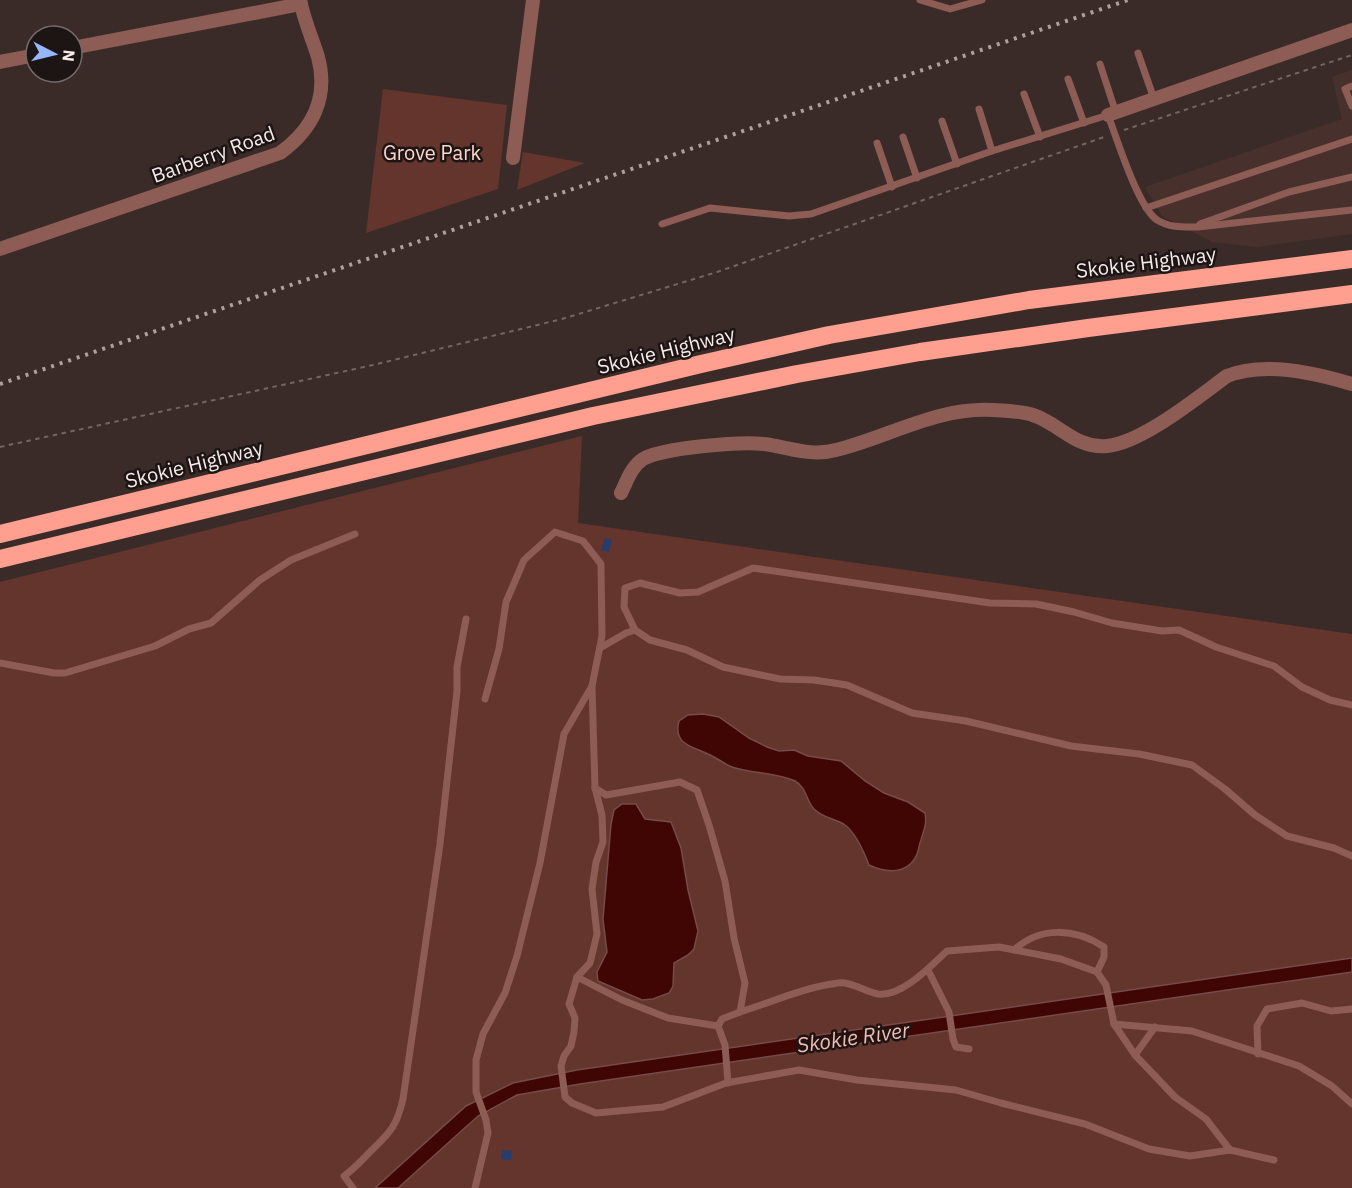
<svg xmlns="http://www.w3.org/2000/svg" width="1352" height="1188" viewBox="0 0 1352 1188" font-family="'IBM Plex Sans',sans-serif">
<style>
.built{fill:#48302c}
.green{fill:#63352d}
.water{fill:#3f0603;stroke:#764b48;stroke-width:1.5}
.building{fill:#293d6c}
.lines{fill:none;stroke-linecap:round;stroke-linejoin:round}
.path{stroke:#736562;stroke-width:2;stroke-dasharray:4.5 4.5;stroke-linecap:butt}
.lane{stroke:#8d5c54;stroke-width:7}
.street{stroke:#8d5c54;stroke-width:14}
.highway{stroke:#fe9f8f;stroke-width:18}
.rail{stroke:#ada09e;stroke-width:4;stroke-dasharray:3 6;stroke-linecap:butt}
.labels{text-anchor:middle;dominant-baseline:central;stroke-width:5;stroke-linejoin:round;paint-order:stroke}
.park-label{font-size:20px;fill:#fdd5cd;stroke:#1d1514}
.street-label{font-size:20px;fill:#f6ebe9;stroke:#1d1514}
.water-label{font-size:21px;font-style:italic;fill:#f6bcb1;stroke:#1d1514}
</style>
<rect width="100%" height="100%" fill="#3b2b28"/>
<path class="built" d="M1352 70V234L1257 247 1212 242 1162 216 1145 187 1342 119 1332 77Z"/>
<g class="green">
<path d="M383 89 507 105 498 189 366 233Z"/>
<path d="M523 152 585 163 517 190Z"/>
<path d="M582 436 578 523 1352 634V1188H0V582Z"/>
</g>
<g class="water">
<path d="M703 714 719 717 749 738 767 747 779 751 794 750 808 756 841 761 865 781 884 793 908 802 925 813C927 825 924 829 921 840 919 844 919 850 917 854 908 875 886 873 869 865 864 852 856 833 845 825 835 818 821 818 813 808 806 799 806 787 795 781 776 772 752 774 732 767 724 764 716 757 708 754 691 746 673 744 679 721L688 715Z"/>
<path d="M622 804H636L645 819 671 822 681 848 688 890 698 931 694 949 688 955 674 963 673 986 669 993 653 999 642 1000 598 981 597 972 607 952 603 919 611 824 614 810Z"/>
<path d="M1352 958V972L580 1084 517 1095 478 1116 398 1188H375L466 1106 513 1083 577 1070Z"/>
</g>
<g class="building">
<path d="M605 538 612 540 609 552 601 550Z"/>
<path d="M502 1150 512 1151 511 1160 501 1159Z"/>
</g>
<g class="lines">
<g class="path">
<path d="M1124 130 1352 55"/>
<path d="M0 447 373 365 562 319 717 272 1107 136"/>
</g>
<g class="lane">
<path d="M920 0 950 9 982 0"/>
<path d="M1138 53 1154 99"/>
<path d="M1100 64 1116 113"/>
<path d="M1068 79 1084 123"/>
<path d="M1352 86 1345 89 1352 106"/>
<path d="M1024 94 1040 137"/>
<path d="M979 109 992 151"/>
<path d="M942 121 957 164"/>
<path d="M903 137 917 178"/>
<path d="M877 143 892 187"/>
<path d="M1146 208 1352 139"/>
<path d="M662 224 710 208 789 216 811 214 992 151 1108 115C1117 139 1138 207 1157 220 1170 228 1183 227 1198 227L1352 210"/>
<path d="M1200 224 1289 192 1352 177"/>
<path d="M600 648 626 633 635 630"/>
<path d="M0 663 54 673H65L155 646 189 629 211 623 260 580 291 560 355 534"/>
<path d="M592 686 595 788 602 815 603 842 596 862 592 889 597 934 590 963 577 977 569 1004 575 1018 574 1032 571 1046 564 1056 561 1066 565 1097 572 1103 596 1113 663 1107 726 1083 799 1070 857 1080 956 1090 1001 1103 1085 1124 1149 1149 1190 1156 1230 1150 1274 1160"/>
<path d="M1352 705 1330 700 1302 687 1274 666 1216 647 1179 630 1162 631 1112 623 1074 612 1036 604 990 603 753 568 698 592 680 593 640 583 625 588 624 607 635 630 650 640 687 650 723 667 780 679 814 680 847 685 912 713 966 721 1071 746 1139 754 1192 765 1225 789 1255 815 1287 836 1334 848 1352 856"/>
<path d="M595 788 606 795 680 782 697 790 709 825 725 881 734 938 745 983 740 1012 722 1019 718 1026"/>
<path d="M1014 950C1040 926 1075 928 1104 947V957L1097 972"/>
<path d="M928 970 949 1012 953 1039 956 1047 969 1049"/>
<path d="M577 977 622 1000 668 1018 718 1026"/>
<path d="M740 1012C772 1002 805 987 838 983 851 981 865 992 878 994 902 997 931 966 947 951L999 947 1061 959 1097 972 1106 985 1114 1024"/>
<path d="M718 1026 725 1045 728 1083"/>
<path d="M1258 1054 1257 1026 1267 1009 1302 1003 1331 1011 1352 1009"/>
<path d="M1135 1055 1155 1027"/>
<path d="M1230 1150 1206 1119 1175 1097 1135 1055 1114 1024 1192 1031 1299 1066 1332 1086 1352 1104"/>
<path d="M353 1188 344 1176C354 1169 360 1162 368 1154 389 1133 396 1129 403 1099L440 844 457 691V667L466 619"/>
<path d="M475 1188 488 1133 486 1120 476 1092V1060L483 1034 505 993 517 956 540 863 564 734 592 686 602 636 601 564 583 541 555 532 524 560 506 602 499 649 485 699"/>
</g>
<g class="street">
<path d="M72 48 301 4"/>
<path d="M0 62 36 55"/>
<path d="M1108 115 1352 30"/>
<path d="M513 158 533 0"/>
<path d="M0 249 280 153C312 130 329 98 318 57 312 38 304 20 300 0"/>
<path d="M621 493C627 481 631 467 643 459 662 448 741 441 764 444 788 447 811 457 836 450 889 437 936 407 993 410 1005 411 1021 411 1033 415 1060 424 1076 449 1107 446 1142 443 1198 397 1227 376 1263 361 1316 373 1352 384"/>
</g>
<g class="highway">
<path d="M0 534 701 364 829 335 1029 300 1352 259"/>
<path d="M0 559 593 416 797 374 920 352 1088 328 1352 294"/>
</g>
<path class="rail" d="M0 384 1128 0"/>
</g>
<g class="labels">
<g class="park-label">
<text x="432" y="152">Grove Park</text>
</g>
<g class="street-label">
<text transform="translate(213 154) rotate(-20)">Barberry Road</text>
<text transform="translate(1146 262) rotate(-7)">Skokie Highway</text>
<text transform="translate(666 350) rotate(-14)">Skokie Highway</text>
<text transform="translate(194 464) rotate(-14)">Skokie Highway</text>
</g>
<g class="water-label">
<text transform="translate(853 1037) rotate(-8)">Skokie River</text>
</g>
</g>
<g transform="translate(54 54) rotate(97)"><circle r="28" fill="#1d1514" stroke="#746b69" stroke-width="1.5"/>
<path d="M0-4.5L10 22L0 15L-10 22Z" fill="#96b6fd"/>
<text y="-9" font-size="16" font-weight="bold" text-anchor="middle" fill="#f6ebe9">N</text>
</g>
</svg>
